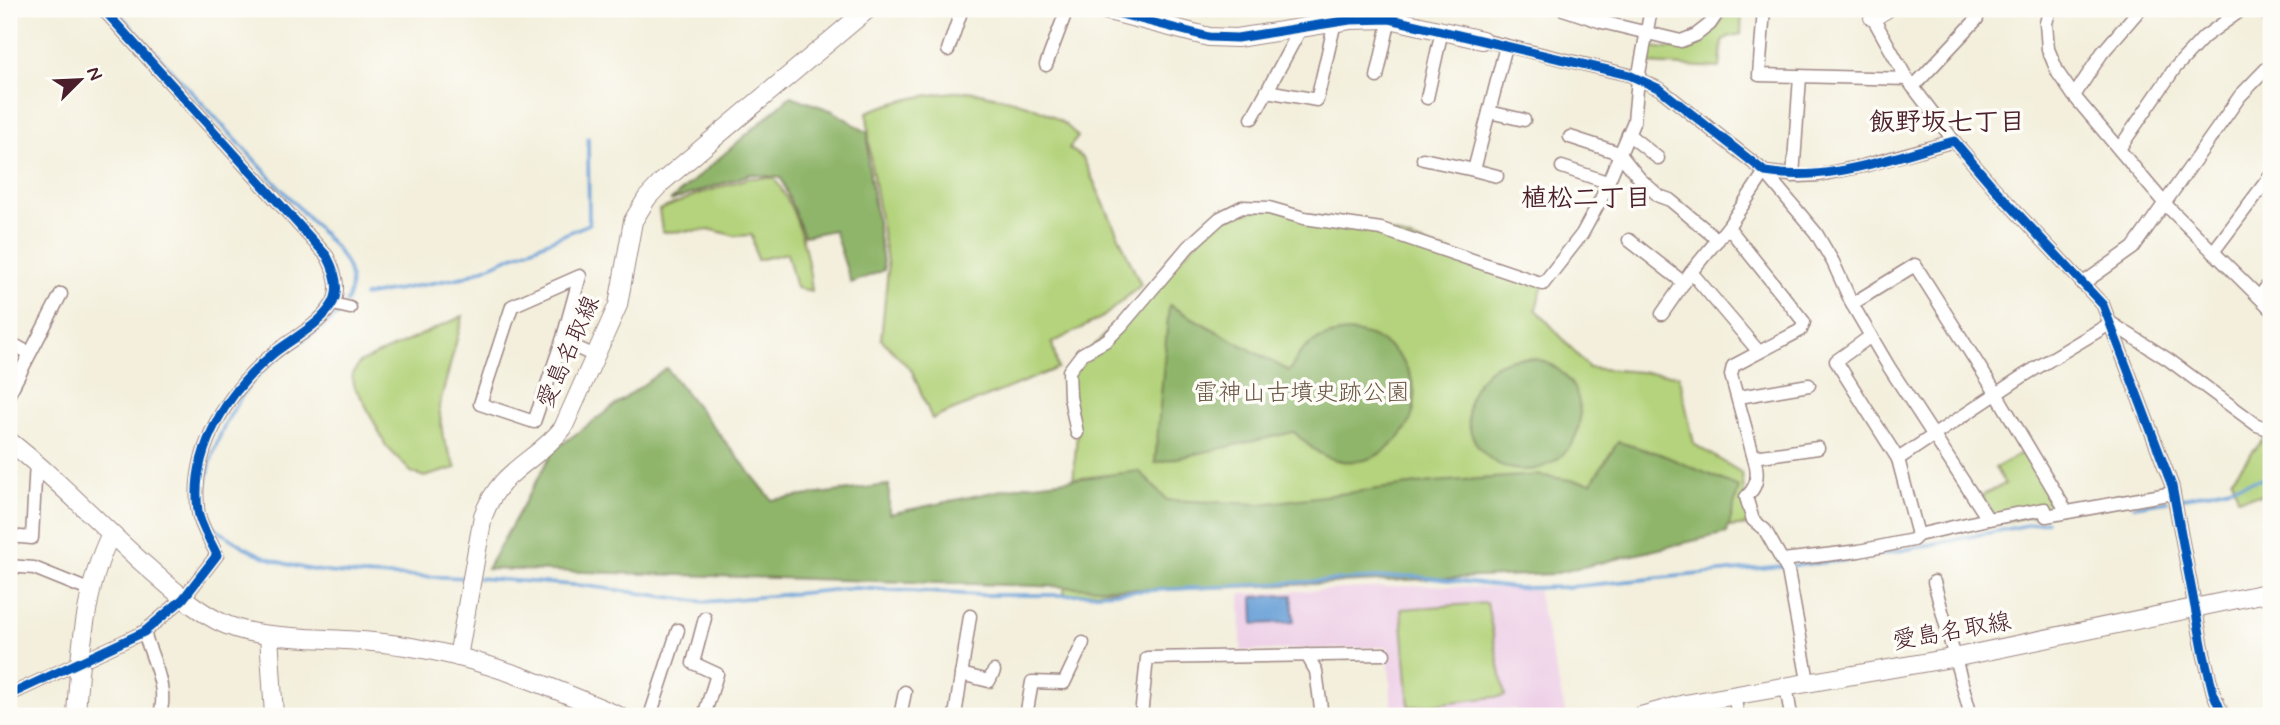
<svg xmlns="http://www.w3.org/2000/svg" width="2280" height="725" viewBox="0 0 2280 725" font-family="Mynerve,'Klee One',sans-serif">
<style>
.built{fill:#eed0e7}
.green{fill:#b4d37b;stroke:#7f7953;stroke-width:2}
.forest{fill:#8fb56b;stroke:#6c6a4b;stroke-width:2}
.water{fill:#69a0d7;stroke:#5a6081;stroke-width:2}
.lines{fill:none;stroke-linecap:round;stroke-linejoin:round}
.stream{stroke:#69a0d7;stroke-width:3.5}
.street-casing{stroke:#9e8784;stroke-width:15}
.secondary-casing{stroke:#9e8784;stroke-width:20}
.street{stroke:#fff;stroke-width:12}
.secondary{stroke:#fff;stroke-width:18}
.cycleway-casing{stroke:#fdfcf7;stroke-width:13}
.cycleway{stroke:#0057b8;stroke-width:9}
.labels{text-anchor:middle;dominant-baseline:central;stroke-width:7;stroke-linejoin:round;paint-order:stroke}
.street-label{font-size:24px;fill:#4a1f2b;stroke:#fdfcf7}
.park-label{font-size:24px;fill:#6a5543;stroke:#fdfcf7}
.neighbourhood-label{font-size:26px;font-weight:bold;fill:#4a1f2b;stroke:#fdfcf7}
</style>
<rect width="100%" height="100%" fill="#fdfcf7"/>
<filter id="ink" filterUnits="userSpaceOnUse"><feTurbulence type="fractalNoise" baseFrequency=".0143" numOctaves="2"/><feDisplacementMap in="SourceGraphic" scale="14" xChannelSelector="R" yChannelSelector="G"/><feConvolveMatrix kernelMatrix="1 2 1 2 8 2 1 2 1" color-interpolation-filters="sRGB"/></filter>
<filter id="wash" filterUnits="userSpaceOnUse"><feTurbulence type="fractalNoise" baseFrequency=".00686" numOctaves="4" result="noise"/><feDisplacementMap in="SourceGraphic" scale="28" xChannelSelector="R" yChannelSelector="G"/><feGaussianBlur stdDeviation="1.57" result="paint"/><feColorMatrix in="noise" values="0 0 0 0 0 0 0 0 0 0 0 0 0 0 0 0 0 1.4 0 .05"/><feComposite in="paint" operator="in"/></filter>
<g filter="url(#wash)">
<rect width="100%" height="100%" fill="#f3efdc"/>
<path class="built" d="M1428 585 1537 590 1566 716H1517L1515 709 1471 716H1392L1388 647 1241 651 1240 594Z"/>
<g class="green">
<path d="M1726 9H1742L1741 34 1728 37 1722 42 1720 68 1646 64V53L1653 47C1684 54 1715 40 1726 9Z"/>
<path d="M968 91C1004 98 1053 106 1078 137L1069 148 1083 158 1141 285 1103 317 1052 343 1058 368 932 419 912 371 881 339 888 269 871 163 867 112C900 99 932 93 968 91Z"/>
<path d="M749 178H774C797 210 808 252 812 291L796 288 787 253 757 260 752 235 735 236 713 230 662 232 659 210 696 195Z"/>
<path d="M1269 208 1381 229 1543 284 1536 309 1589 368 1679 375 1694 444 1742 473 1748 525 1064 595 1077 433 1069 371 1220 218Z"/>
<path d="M463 316 439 407 443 438 456 468 424 477 411 472 386 446 363 400 355 388 352 376 359 363Z"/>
<path d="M2265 437 2271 438V494L2238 498 2232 478Z"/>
<path d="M2024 452 2060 511 1998 523 1982 495 2005 484 1995 468Z"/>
<path d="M1487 603 1505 696 1409 707 1401 609Z"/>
</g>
<g class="forest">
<path d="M791 96 833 111 868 133V162L884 270 851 283 834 230 804 236 781 178 751 174 670 201Z"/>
<path d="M1169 305 1289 371C1293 366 1296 358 1300 353 1307 345 1318 339 1327 336 1390 314 1444 393 1397 440 1388 449 1378 457 1365 460 1333 466 1316 454 1294 432L1155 463Z"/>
<circle cx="1524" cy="414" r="56"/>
<path d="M666 368 772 500 889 485V514L1026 485 1139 471 1167 500 1261 504 1433 482 1537 475 1591 483 1618 442 1660 454 1739 487 1727 533 1553 574 1163 590 487 569 554 450Z"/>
</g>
<path class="water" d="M1292 595 1294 622 1254 624 1253 597Z"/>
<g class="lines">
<g class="stream">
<path d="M115 9 335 247C349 266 356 281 346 303"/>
<path d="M364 296 464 277 589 224 588 138"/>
<path d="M342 310C336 318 326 324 318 330 296 346 268 362 251 383 231 410 214 440 208 474 205 488 200 506 209 520 214 529 225 535 233 540 301 585 389 573 467 578"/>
<path d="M2180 499 2271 477"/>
<path d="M2134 506 2167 501"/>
<path d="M1789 566 1859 559 2047 521"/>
<path d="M478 578 587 586 705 602 855 588 981 595H1064L1413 576 1516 588 1568 587 1782 566"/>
</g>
</g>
</g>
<g filter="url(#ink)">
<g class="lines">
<g class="street-casing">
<g id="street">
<path d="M1563 9 1602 22 1681 41 1696 35 1710 24 1720 9"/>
<path d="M1764 9 1759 75 1907 79"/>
<path d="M1868 9 1907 79 1954 141"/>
<path d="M2050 9 2046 23 2048 49 2058 73 2074 96 2165 204 2271 309"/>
<path d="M1302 26 1267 91 1317 100 1335 22"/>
<path d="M1482 40 1629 75 1660 89 1765 172 1799 176 1819 175 1863 166 1954 141 1995 189 2103 305 2172 486 2204 655 2213 692 2223 716"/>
<path d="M948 50 962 9"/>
<path d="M1046 65 1067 9"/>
<path d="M1377 77 1392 9"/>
<path d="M1913 87 1977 19"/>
<path d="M2074 96 2102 53 2140 9"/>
<path d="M1427 98 1442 30"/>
<path d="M1489 112 1524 120"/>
<path d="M1252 118 1267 91"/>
<path d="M1628 134 1658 158"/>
<path d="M1570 137 1619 153 1640 179 1659 196 1670 200 1718 240"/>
<path d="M2119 149 2175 68 2204 37 2243 9"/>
<path d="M1423 159 1474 170 1506 46"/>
<path d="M1562 167 1607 182"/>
<path d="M1474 170 1497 176"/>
<path d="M1793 176 1800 77"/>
<path d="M1728 227 1804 322 1801 330 1733 366 1731 375 1756 466C1758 479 1756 488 1746 497L1753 520 1765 530 1788 571 1808 681"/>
<path d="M1629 240 1684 283"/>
<path d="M2213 252 2271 175"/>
<path d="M1691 272 1759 352"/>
<path d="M580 276 562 341 534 422 480 404 512 306Z"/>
<path d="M2082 284 2133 248 2240 96 2271 64"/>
<path d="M2259 297 2271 281"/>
<path d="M333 304 350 308"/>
<path d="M1852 304 1915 265 1996 393 2067 512"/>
<path d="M1662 314 1691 272 1728 227 1765 172 1816 233 1833 262 1852 304 1889 367 1988 519"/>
<path d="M1871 336 1836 361 1898 459 1918 535 1988 519 2045 509 2046 516 2173 493"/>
<path d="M562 341 595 356"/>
<path d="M9 342 29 353"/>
<path d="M9 394 61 294"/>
<path d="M1739 397 1809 385"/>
<path d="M1077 433 1070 397 1069 371 1082 354 1107 340 1121 326 1188 247 1220 218 1242 207 1269 208 1304 218 1381 229 1543 284 1582 234 1601 199 1634 121 1638 79 1651 9"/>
<path d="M1754 457 1818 448"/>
<path d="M1898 459 2023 376 2111 323 2169 360 2257 425 2271 430"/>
<path d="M9 536 32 538 36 461"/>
<path d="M1783 560 1859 551 1913 540 1918 535"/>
<path d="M9 566 34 568 91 591"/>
<path d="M1934 582 1971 716"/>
<path d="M144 632C151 657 170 691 159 716"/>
<path d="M1307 655 1316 671 1322 716"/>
<path d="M961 674 989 681 994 671"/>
<path d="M1786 685 1791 716"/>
<path d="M9 695 144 632 183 599 217 555C211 541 200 526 198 511 190 449 228 391 274 353 293 338 317 327 331 306 342 290 335 271 327 256L103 9"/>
<path d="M1734 695 1738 716"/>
<path d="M650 716 678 630"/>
<path d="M704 716 717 674 693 663 705 618"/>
<path d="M900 716 905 692"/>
<path d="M955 716 970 616"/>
<path d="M1026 716 1032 682 1064 683 1083 643"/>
<path d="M1141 716 1147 658 1384 654"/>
</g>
</g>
<g class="secondary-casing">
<g id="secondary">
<path d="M1101 9 1209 37 1237 38 1350 20 1390 19 1482 40"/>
<path d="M2267 9 2271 16"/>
<path d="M1873 17 1886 9"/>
<path d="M9 441C58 479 100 525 146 566 169 586 191 607 218 621 245 635 276 636 306 638 343 640 381 641 417 648 487 660 554 688 619 716"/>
<path d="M269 635 274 716"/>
<path d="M458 657 483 516C501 468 535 463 563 428L618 305 633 221 647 198 662 182 868 9"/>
<path d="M76 716C79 661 85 584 111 534"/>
<path d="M1641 716 1685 704 1963 656 2271 592"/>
</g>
</g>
<use href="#street" class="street"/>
<use href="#secondary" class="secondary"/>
<g class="cycleway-casing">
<g id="cycleway">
<path d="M1101 9 1209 37 1237 38 1350 20 1390 19 1629 75 1660 89 1765 172C1830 183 1892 157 1954 141L1995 189 2103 305 2172 486 2204 655 2213 692 2223 716"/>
<path d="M9 695 144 632 183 599 217 555C211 541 200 526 198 511 190 449 228 391 274 353 293 338 317 327 331 306 342 290 335 271 327 256L103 9"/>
</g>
</g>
<use href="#cycleway" class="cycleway"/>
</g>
</g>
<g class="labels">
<g class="street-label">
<text transform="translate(569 352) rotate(-66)">愛島名取線</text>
<text transform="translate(1952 632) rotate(-10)">愛島名取線</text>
</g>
<g class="park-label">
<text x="1302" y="393">雷神山古墳史跡公園</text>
</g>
<g class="neighbourhood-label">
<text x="1947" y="123">飯野坂七丁目</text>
<text x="1586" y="199">植松二丁目</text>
</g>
</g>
<rect width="2280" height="725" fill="none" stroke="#fdfcf7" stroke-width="35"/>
<g transform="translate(80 80) rotate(66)" stroke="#fdfcf7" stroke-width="5" paint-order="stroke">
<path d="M0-5L12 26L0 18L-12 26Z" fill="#4a1f2b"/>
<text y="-10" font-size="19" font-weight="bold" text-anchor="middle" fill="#4a1f2b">N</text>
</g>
</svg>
